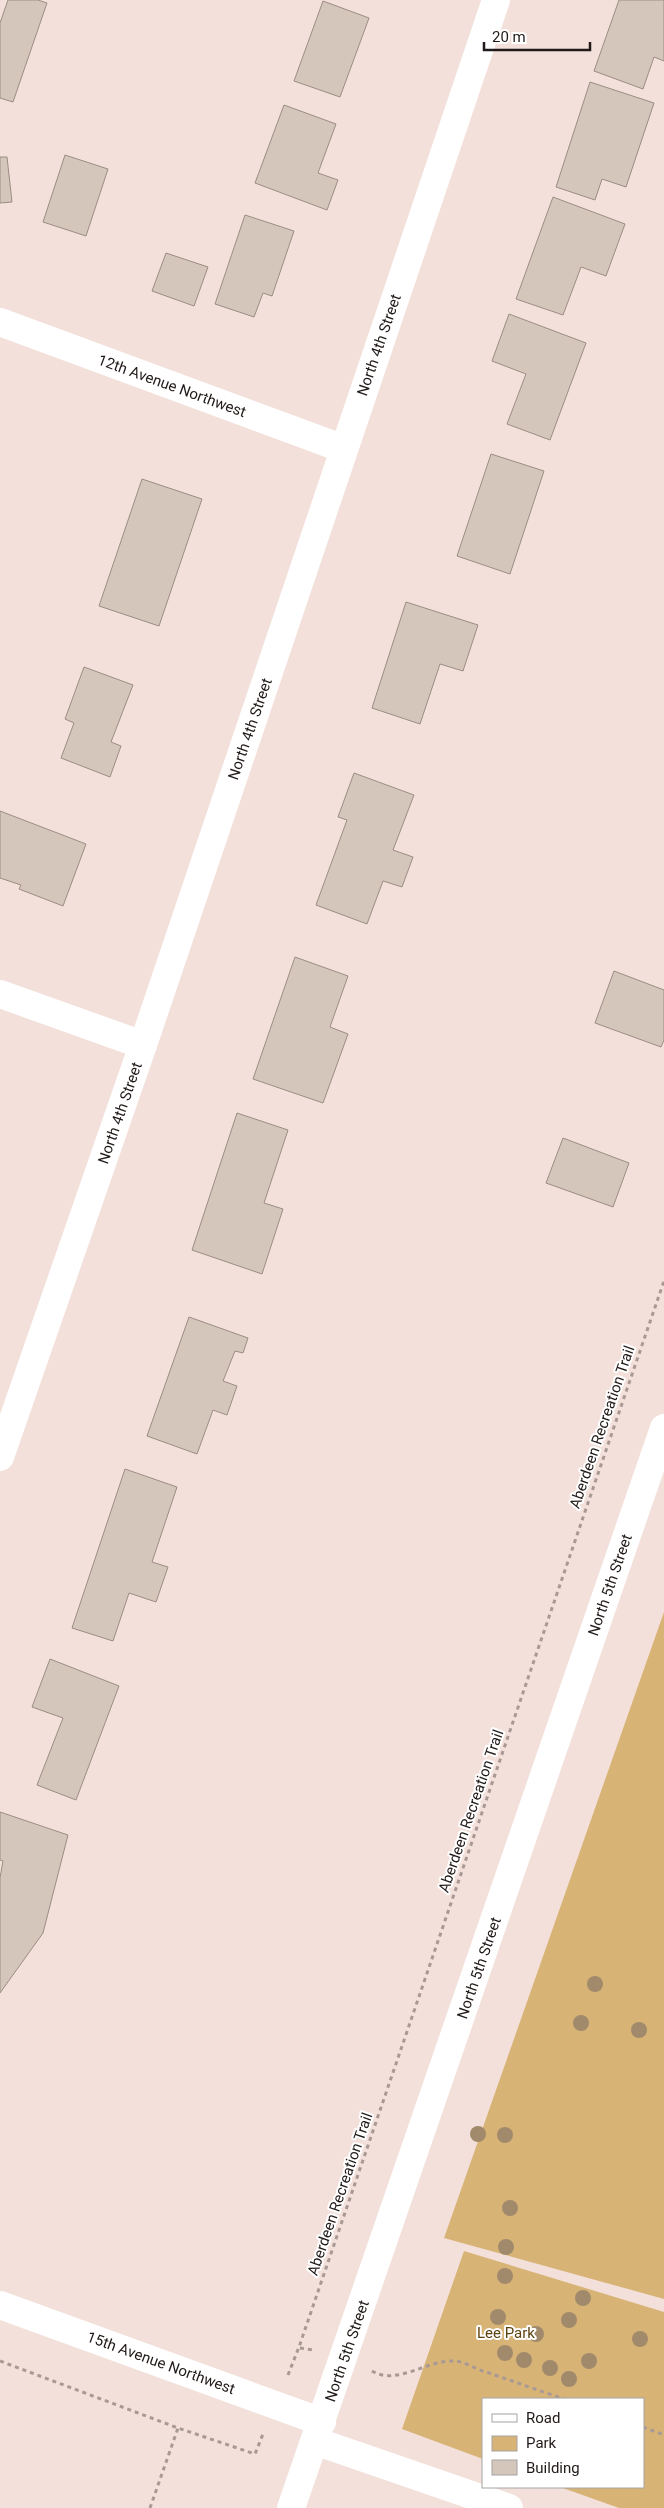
<svg xmlns="http://www.w3.org/2000/svg" width="664" height="2508" viewBox="0 0 664 2508" font-family="Roboto,sans-serif">
<style>
.green{fill:#d8b376}
.building{fill:#d5c6bc;stroke:#9b8d83}
.lines{fill:none;stroke-linecap:round;stroke-linejoin:round}
.path{stroke:#a89994;stroke-width:3;stroke-dasharray:4 4;stroke-linecap:butt}
.minor{stroke:#fff;stroke-width:28}
.tertiary{stroke:#fff;stroke-width:28}
.tree{fill:#a18a6b}
.labels{text-anchor:middle;dominant-baseline:central;stroke-width:4;stroke-linejoin:round;paint-order:stroke}
.street-label{font-size:15px;fill:#211a18;stroke:#fff}
.park-label{font-size:15px;fill:#5e4311;stroke:#fff}
</style>
<rect width="100%" height="100%" fill="#f3e0da"/>
<g class="green">
<path d="M664 1612V2299L444 2238Z"/>
<path d="M464 2251 664 2312V2508H619L560 2487H643V2399H483V2459L402 2429Z"/>
</g>
<g class="building">
<path d="M8 0H38L47 3 13 102 0 98V23Z"/>
<path d="M619 0H664V61L654 57 643 89 594 71Z"/>
<path d="M323 1 369 18 340 97 294 81Z"/>
<path d="M590 82 654 103 626 187 602 179 595 200 556 187Z"/>
<path d="M284 105 336 124 318 173 338 180 327 210 255 183Z"/>
<path d="M65 155 108 169 86 236 43 222Z"/>
<path d="M0 157H7L12 202 0 203Z"/>
<path d="M553 197 625 224 606 276 581 267 563 315 516 299Z"/>
<path d="M245 215 294 231 272 296 263 293 254 317 215 304Z"/>
<path d="M166 253 208 267 194 306 152 291Z"/>
<path d="M509 314 586 343 550 440 507 424 526 374 492 361Z"/>
<path d="M491 454 544 471 510 574 457 556Z"/>
<path d="M142 479 202 499 159 626 99 606Z"/>
<path d="M406 602 478 625 463 671 440 664 420 724 372 708Z"/>
<path d="M84 667 133 685 111 742 121 746 110 777 61 758 74 723 65 719Z"/>
<path d="M354 773 414 795 393 850 413 857 402 887 383 881 367 924 316 905 347 820 338 817Z"/>
<path d="M0 811 86 844 63 906 19 889 21 885 0 878Z"/>
<path d="M295 957 348 976 330 1027 348 1034 323 1103 253 1079Z"/>
<path d="M614 971 664 990V1040L661 1047 595 1023Z"/>
<path d="M237 1113 288 1130 264 1203 283 1209 262 1274 192 1250Z"/>
<path d="M563 1138 629 1163 613 1207 546 1183Z"/>
<path d="M189 1317 248 1338 243 1353 235 1351 223 1381 237 1386 227 1415 213 1410 197 1454 147 1436Z"/>
<path d="M125 1469 177 1487 152 1562 168 1567 156 1602 129 1593 113 1641 72 1628Z"/>
<path d="M50 1659 119 1686 76 1800 37 1785 63 1718 32 1707Z"/>
<path d="M0 1812 68 1835 43 1933 0 1993V1878L3 1861 0 1860Z"/>
</g>
<g class="lines">
<g class="path">
<path d="M300 2348 313 2350"/>
<path d="M0 2361 178 2428 255 2454 263 2434"/>
<path d="M372 2371C397 2386 426 2360 454 2361 463 2361 474 2368 483 2371 510 2380 537 2390 564 2399"/>
<path d="M288 2375 299 2347 664 1281"/>
<path d="M643 2427 664 2435"/>
<path d="M150 2508 178 2428"/>
</g>
<g class="minor">
<path d="M0 322 344 449"/>
<path d="M0 994 143 1045"/>
<path d="M0 1457 143 1045 496 0"/>
<path d="M315 2441 509 2508"/>
</g>
<g class="tertiary">
<path d="M0 2305 322 2422"/>
<path d="M291 2508 664 1428"/>
</g>
</g>
<g class="tree">
<circle cx="595" cy="1984" r="8"/>
<circle cx="581" cy="2023" r="8"/>
<circle cx="639" cy="2030" r="8"/>
<circle cx="478" cy="2134" r="8"/>
<circle cx="505" cy="2135" r="8"/>
<circle cx="510" cy="2208" r="8"/>
<circle cx="506" cy="2247" r="8"/>
<circle cx="505" cy="2276" r="8"/>
<circle cx="583" cy="2298" r="8"/>
<circle cx="498" cy="2317" r="8"/>
<circle cx="569" cy="2320" r="8"/>
<circle cx="536" cy="2334" r="8"/>
<circle cx="640" cy="2339" r="8"/>
<circle cx="505" cy="2353" r="8"/>
<circle cx="524" cy="2360" r="8"/>
<circle cx="589" cy="2361" r="8"/>
<circle cx="550" cy="2368" r="8"/>
<circle cx="569" cy="2379" r="8"/>
</g>
<g class="labels">
<g class="street-label">
<text transform="translate(379 345) rotate(-71)">North 4th Street</text>
<text transform="translate(172 386) rotate(20)">12th Avenue Northwest</text>
<text transform="translate(250 729) rotate(-71)">North 4th Street</text>
<text transform="translate(120 1113) rotate(-71)">North 4th Street</text>
<text transform="translate(602 1427) rotate(-71)">Aberdeen Recreation Trail</text>
<text transform="translate(610 1585) rotate(-71)">North 5th Street</text>
<text transform="translate(471 1811) rotate(-71)">Aberdeen Recreation Trail</text>
<text transform="translate(479 1968) rotate(-71)">North 5th Street</text>
<text transform="translate(340 2194) rotate(-71)">Aberdeen Recreation Trail</text>
<text transform="translate(347 2351) rotate(-71)">North 5th Street</text>
<text transform="translate(161 2363) rotate(20)">15th Avenue Northwest</text>
</g>
<g class="park-label">
<text x="506" y="2333">Lee Park</text>
</g>
</g>
<rect x="482" y="2398" width="162" height="90" fill="#ffffff" stroke="#a6a3a3"/>
<rect x="492" y="2414" width="25" height="8" fill="#ffffff" stroke="#a6a3a3"/>
<text x="526" y="2423" font-size="15" fill="#211a18">Road</text>
<rect x="492" y="2436" width="25" height="15" fill="#d8b376" stroke="#a6a3a3"/>
<text x="526" y="2448" font-size="15" fill="#211a18">Park</text>
<rect x="492" y="2460" width="25" height="15" fill="#d5c6bc" stroke="#a6a3a3"/>
<text x="526" y="2473" font-size="15" fill="#211a18">Building</text>
<path d="M484 42v8h106v-8" fill="none" stroke="#211a18" stroke-width="2.5"/>
<text x="492" y="42" font-size="15" fill="#211a18" stroke="#ffffff" stroke-width="4" paint-order="stroke">20 m</text>
</svg>
